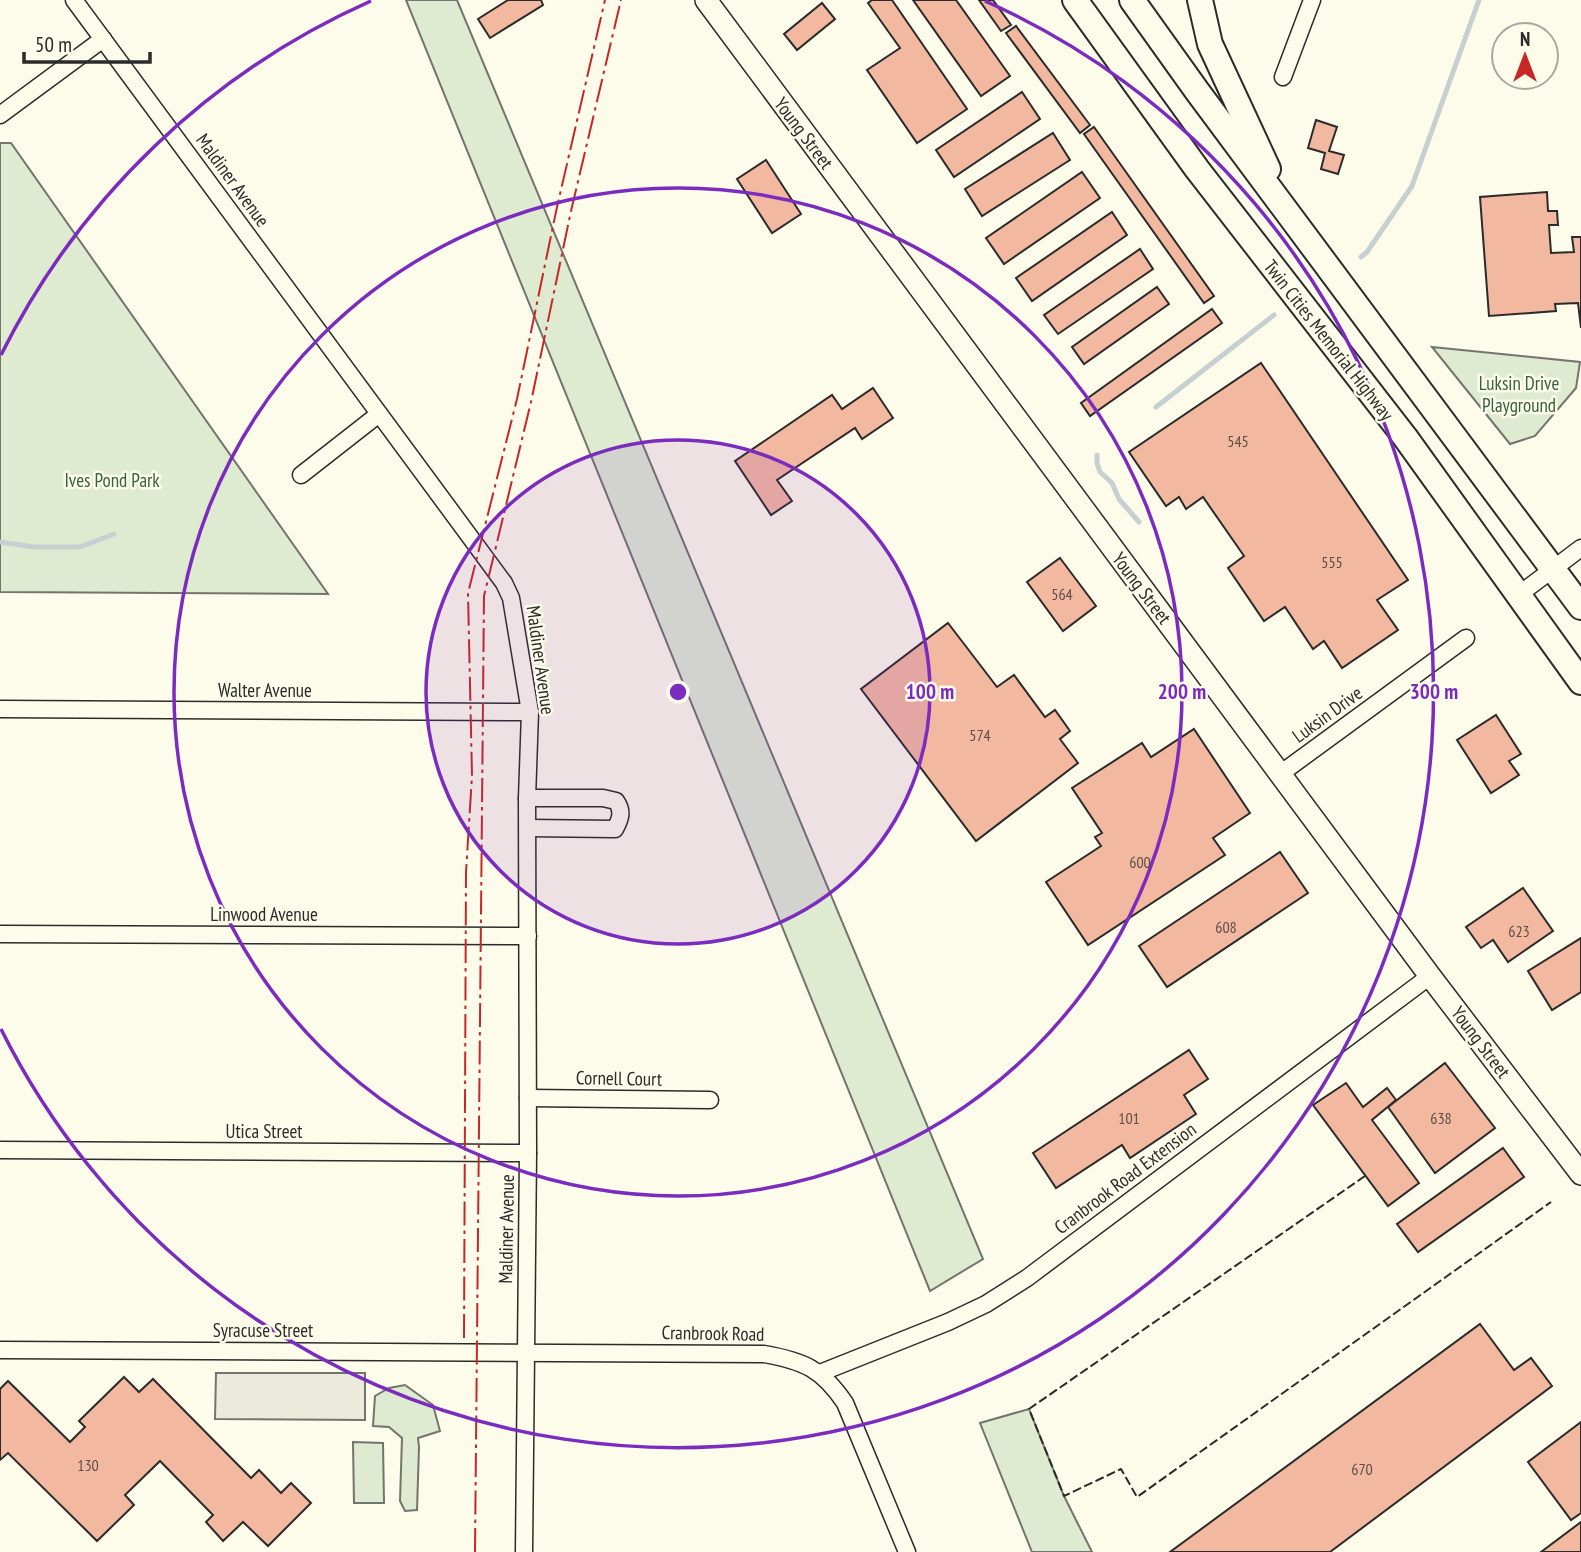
<svg xmlns="http://www.w3.org/2000/svg" width="1581" height="1552" viewBox="0 0 1581 1552" font-family="'PT Sans Narrow',sans-serif">
<style>
.green{fill:#deebd1;stroke:#74746e;stroke-width:2}
.parking{fill:#eceadb;stroke:#74746e;stroke-width:2}
.lines{fill:none;stroke-linecap:round;stroke-linejoin:round}
.stream{stroke:#c7d0d0;stroke-width:5}
.building{fill:#f2b8a0;stroke:#2b2b2b;stroke-width:2}
.street-casing{stroke:#2b2b2b;stroke-width:19}
.secondary-casing{stroke:#2b2b2b;stroke-width:24}
.primary-casing{stroke:#2b2b2b;stroke-width:28}
.street{stroke:#fdfbea;stroke-width:16}
.secondary{stroke:#fdfbea;stroke-width:21}
.primary{stroke:#fdfbea;stroke-width:24}
.fence{stroke:#2b2b2b;stroke-width:2;stroke-dasharray:9 3.5;stroke-linecap:butt}
.power{stroke:#c62828;stroke-width:2;stroke-dasharray:24 5 3.5 5;stroke-linecap:butt}
.ring{fill:none;stroke:#7b2cbf;stroke-width:3.5}
.labels{text-anchor:middle;dominant-baseline:central;stroke-width:5;stroke-linejoin:round;paint-order:stroke}
.number-label{font-size:16px;fill:#5d4e48}
.street-label{font-size:19px;fill:#2b2b2b;stroke:#fdfbea}
.park-label{font-size:19px;fill:#34623c;stroke:#fdfbea}
.centre{fill:#7b2cbf;stroke:#fdfbea;stroke-width:3.5}
.ring-label{font-size:21px;text-anchor:middle;font-weight:bold;fill:#7b2cbf;stroke:#fdfbea;stroke-width:5;stroke-linejoin:round;paint-order:stroke}
</style>
<rect width="100%" height="100%" fill="#fdfbea"/>
<g class="green">
<path d="M406 0H457L983 1259 930 1291Z"/>
<path d="M0 143H11L328 594 0 592Z"/>
<path d="M1432 347 1580 362 1576 388 1535 436 1510 444Z"/>
<path d="M405 1385 433 1405 440 1431 418 1438 419 1447 417 1510 405 1511 400 1501 402 1438 389 1427 373 1426 375 1396 389 1388Z"/>
<path d="M1029 1409 1064 1496 1092 1552H1032L980 1423Z"/>
<path d="M353 1442 383 1443 384 1503H354Z"/>
</g>
<path class="parking" d="M216 1373H365V1420L215 1419Z"/>
<g class="lines">
<g class="stream">
<path d="M1361 257 1367 252 1412 186 1479 0"/>
<path d="M1156 407 1274 315"/>
<path d="M1097 455V463L1100 472 1112 483 1119 499 1139 522"/>
<path d="M0 542 34 547H80L114 534"/>
</g>
</g>
<g class="building">
<path d="M508 0H541L543 5 490 38 478 19Z"/>
<path d="M872 0H892L967 109 917 143 867 70 900 48 868 3Z"/>
<path d="M913 0H956L1010 76 981 96Z"/>
<path d="M979 0H993L1011 25 1001 31Z"/>
<path d="M822 3 835 19 797 50 784 34Z"/>
<path d="M1016 26 1090 125 1080 133 1006 33Z"/>
<path d="M1022 92 1040 119 954 177 936 150Z"/>
<path d="M1316 120 1337 127 1329 151 1344 155 1338 174 1321 169 1325 153 1308 148Z"/>
<path d="M1094 127 1214 296 1204 303 1084 134Z"/>
<path d="M1053 133 1070 160 982 216 965 189Z"/>
<path d="M766 160 801 214 772 233 737 179Z"/>
<path d="M1082 172 1100 198 1004 264 986 238Z"/>
<path d="M1547 192 1548 211H1557L1558 225H1549L1551 253 1574 252 1572 237H1581V328L1578 303 1555 304 1556 311 1489 316 1480 197Z"/>
<path d="M1112 212 1127 235 1032 301 1016 278Z"/>
<path d="M1140 249 1153 269 1058 334 1044 315Z"/>
<path d="M1157 287 1169 304 1084 364 1072 347Z"/>
<path d="M1212 309 1222 323 1090 416 1081 403Z"/>
<path d="M1261 363 1408 580 1377 600 1398 630 1342 668 1324 641 1313 649 1285 607 1264 621 1228 568 1244 556 1203 497 1186 509 1179 497 1166 506 1129 452Z"/>
<path d="M873 388 893 418 862 439 855 428 777 480 792 501 771 515 735 461 832 395 842 409Z"/>
<path d="M1060 558 1096 606 1063 631 1027 582Z"/>
<path d="M948 623 997 687 1014 675 1045 717 1055 710 1070 731 1060 739 1078 763 976 841 861 689Z"/>
<path d="M1496 715 1521 754 1509 761 1519 775 1491 793 1457 740Z"/>
<path d="M1194 729 1250 813 1213 838 1225 855 1088 945 1046 882 1101 846 1095 837 1102 833 1072 788 1142 743 1151 757Z"/>
<path d="M1280 852 1308 893 1167 987 1139 946Z"/>
<path d="M1523 888 1553 931 1508 962 1493 940 1481 948 1466 927Z"/>
<path d="M1581 938V992L1552 1010 1528 971Z"/>
<path d="M1189 1050 1208 1079 1184 1095 1196 1114 1130 1158 1122 1145 1056 1188 1033 1153Z"/>
<path d="M1445 1063 1495 1128 1435 1173 1388 1107Z"/>
<path d="M1346 1083 1363 1107 1387 1088 1396 1100 1372 1120 1419 1183 1388 1206 1313 1105Z"/>
<path d="M1503 1148 1524 1177 1418 1252 1397 1224Z"/>
<path d="M1480 1324 1514 1370 1531 1358 1552 1386 1330 1552H1170Z"/>
<path d="M124 1377 139 1392 153 1379 251 1478 259 1470 281 1493 291 1483 311 1503 268 1546 243 1522 223 1541 206 1522 213 1515 160 1461 125 1495 134 1505 97 1541 8 1453 0 1460V1389L8 1381 70 1442 85 1427 79 1421Z"/>
<path d="M1581 1422V1513L1571 1520 1528 1462Z"/>
<path d="M1581 1522V1552H1541Z"/>
</g>
<g class="lines">
<g class="street-casing">
<g id="street">
<path d="M74 0 504 583 511 598 530 712 527 798 528 1153 524 1552"/>
<path d="M1283 77 1312 0"/>
<path d="M0 115 103 39"/>
<path d="M301 475 379 414"/>
<path d="M1517 596 1581 548"/>
<path d="M0 709 530 712"/>
<path d="M1280 774 1466 638"/>
<path d="M527 798H603L616 801C623 811 621 818 615 829L528 828"/>
<path d="M0 934 528 936"/>
<path d="M528 1098 710 1100"/>
<path d="M0 1150 528 1153"/>
<path d="M0 1350 764 1354C804 1361 822 1369 845 1403L907 1552"/>
<path d="M820 1373 948 1322 986 1304 1027 1278 1430 976"/>
</g>
</g>
<g class="secondary-casing">
<path id="secondary" d="M706 0 1430 976 1581 1174"/>
</g>
<g class="primary-casing">
<g id="primary">
<path d="M1075 0 1197 169 1405 437 1581 682"/>
<path d="M1132 0 1197 91 1581 607"/>
<path d="M1200 0 1210 44 1268 169"/>
</g>
</g>
<use href="#street" class="street"/>
<use href="#secondary" class="secondary"/>
<use href="#primary" class="primary"/>
<path class="fence" d="M1365 1176 1029 1409 1064 1496 1121 1469 1137 1497 1551 1202"/>
<g class="power">
<path d="M464 1338 466 872 472 776 468 593 517 399 557 207 605 0"/>
<path d="M475 1552 484 596 531 402 571 211 621 0"/>
</g>
</g>
<circle cx="678" cy="692" r="252" fill="#7b2cbf" fill-opacity=".12"/>
<g class="ring">
<circle cx="678" cy="692" r="252"/>
<circle cx="678" cy="692" r="504"/>
<path d="M1 355A756 756 0 0 1 371 1M985 1A756 756 0 1 1 1 1029"/>
</g>
<g class="labels">
<g class="number-label">
<text x="1238" y="441">545</text>
<text x="1332" y="562">555</text>
<text x="1062" y="594">564</text>
<text x="980" y="735">574</text>
<text x="1140" y="862">600</text>
<text x="1226" y="927">608</text>
<text x="1519" y="931">623</text>
<text x="1129" y="1118">101</text>
<text x="1441" y="1118">638</text>
<text x="88" y="1465">130</text>
<text x="1362" y="1469">670</text>
</g>
<g class="street-label">
<text transform="translate(804 133) rotate(53)">Young Street</text>
<text transform="translate(233 180) rotate(54)">Maldiner Avenue</text>
<text transform="translate(1329 340) rotate(52)">Twin Cities Memorial Highway</text>
<text transform="translate(1142 588) rotate(53)">Young Street</text>
<text transform="translate(541 660) rotate(82)">Maldiner Avenue</text>
<text x="265" y="690">Walter Avenue</text>
<text transform="translate(1327 714) rotate(-36)">Luksin Drive</text>
<text x="264" y="914">Linwood Avenue</text>
<text transform="translate(1481 1042) rotate(53)">Young Street</text>
<text transform="translate(619 1078) rotate(1)">Cornell Court</text>
<text x="264" y="1131">Utica Street</text>
<text transform="translate(1125 1178) rotate(-37)">Cranbrook Road Extension</text>
<text transform="translate(506 1229) rotate(-89)">Maldiner Avenue</text>
<text x="263" y="1330">Syracuse Street</text>
<text transform="translate(713 1333) rotate(1)">Cranbrook Road</text>
</g>
<g class="park-label">
<text x="1519" y="383">Luksin Drive<tspan x="1519" dy="22">Playground</tspan></text>
<text x="112" y="480">Ives Pond Park</text>
</g>
</g>
<circle cx="678" cy="692" r="10" class="centre"/>
<g class="ring-label">
<text x="930" y="699">100 m</text>
<text x="1182" y="699">200 m</text>
<text x="1434" y="699">300 m</text>
</g>
<g transform="translate(1525 56)"><circle r="33" fill="#fdfbea" stroke="#a9a89e" stroke-width="2"/>
<path d="M0-5L12 26L0 18L-12 26Z" fill="#c62828"/>
<text y="-10" font-size="19" font-weight="bold" text-anchor="middle" fill="#2b2b2b">N</text>
</g>
<path d="M24 52v10h126v-10" fill="none" stroke="#2b2b2b" stroke-width="3.5"/>
<text x="35" y="52" font-size="21" fill="#2b2b2b" stroke="#fdfbea" stroke-width="5" paint-order="stroke">50 m</text>
</svg>
